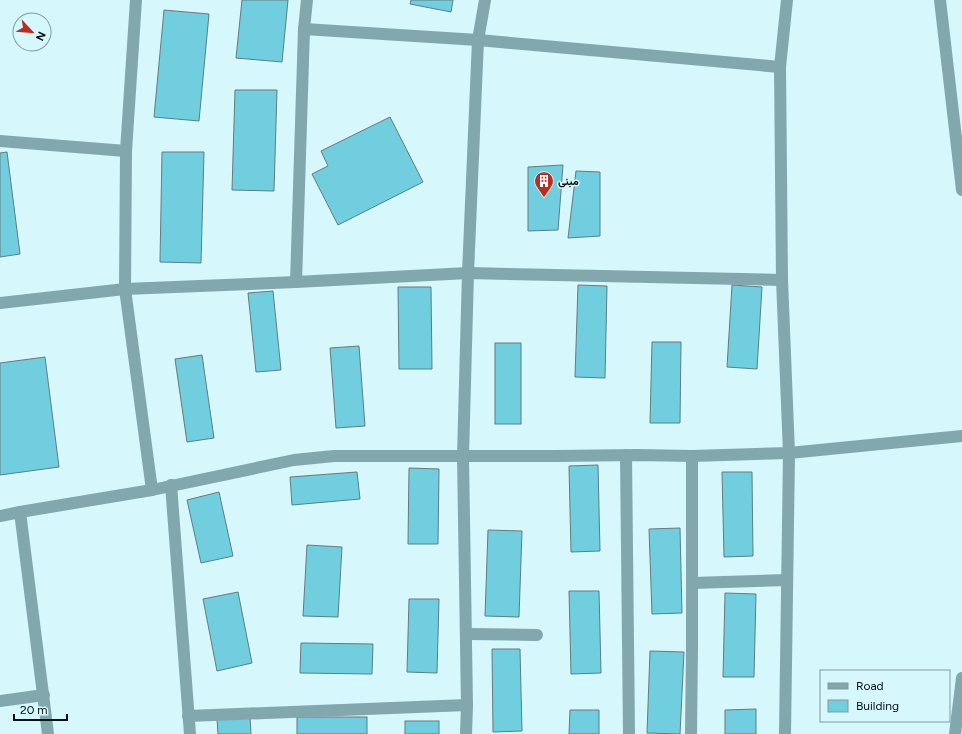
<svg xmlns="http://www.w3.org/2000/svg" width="962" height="734" viewBox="0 0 962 734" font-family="Figtree,Vazirmatn,sans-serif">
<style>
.building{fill:#70cede;stroke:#607d82}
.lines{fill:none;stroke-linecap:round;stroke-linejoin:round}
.street{stroke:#82a7ad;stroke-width:12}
.labels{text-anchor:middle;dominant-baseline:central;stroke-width:3;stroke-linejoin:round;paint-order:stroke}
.poi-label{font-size:11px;font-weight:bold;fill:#051012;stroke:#d6f7fc;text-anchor:start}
</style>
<rect width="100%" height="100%" fill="#d6f7fc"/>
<g class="building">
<path d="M242 0H288L282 62 236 58Z"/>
<path d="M411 0H453L451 12 410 4Z"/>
<path d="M164 10 209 14 199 121 154 117Z"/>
<path d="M235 90H277L274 191 232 190Z"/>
<path d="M390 117 423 182 338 225 312 174 328 166 321 151Z"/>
<path d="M7 152 20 254 0 257V153Z"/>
<path d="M162 152H204L201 263 160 262Z"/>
<path d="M563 165 558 230 528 231V167Z"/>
<path d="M576 171 600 172V236L568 238Z"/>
<path d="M578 285 607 286 605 378 575 377Z"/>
<path d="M732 285 762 287 757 369 727 367Z"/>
<path d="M398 287H431L432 369H399Z"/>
<path d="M273 291 281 370 256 372 248 293Z"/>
<path d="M652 342H681L680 423H650Z"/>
<rect x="495" y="343" width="26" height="81"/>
<path d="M359 346 365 426 336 428 330 348Z"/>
<path d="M202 355 214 438 187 442 175 359Z"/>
<path d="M45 357 59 467 0 475V363Z"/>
<path d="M598 465 600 551 571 552 569 466Z"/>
<path d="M409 468 439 469 438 544H408Z"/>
<path d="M357 472 360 499 292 505 290 477Z"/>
<path d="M722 472H752L753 556 724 557Z"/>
<path d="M219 492 233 556 201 563 187 500Z"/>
<path d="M680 528 682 613 652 614 649 529Z"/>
<path d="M488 530 522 531 519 617 485 616Z"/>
<path d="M307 545 342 547 338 617 303 616Z"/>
<path d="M569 591H599L601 673 571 674Z"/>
<path d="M238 592 252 663 217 671 203 599Z"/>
<path d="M725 593 756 594 754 677H723Z"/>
<path d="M409 599H439L437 673 407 672Z"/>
<path d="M301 643 373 644 372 674 300 673Z"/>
<path d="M492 649H520L522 731 493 732Z"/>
<path d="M650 651 684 652 680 734 647 733Z"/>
<path d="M756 709V734H725V710Z"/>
<path d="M570 710H599V734H569Z"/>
<path d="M250 716 251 734H218L217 719Z"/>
<rect x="297" y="717" width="70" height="17"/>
<rect x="405" y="721" width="34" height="13"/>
</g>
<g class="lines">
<g class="street">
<path d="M136 0 126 151 125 289 152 490"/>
<path d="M940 0 962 190"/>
<path d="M304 29 478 40 780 67"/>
<path d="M0 141 126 151"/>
<path d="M296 282 304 29 307 0"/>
<path d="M0 303 125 289 296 282 468 273 782 280"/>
<path d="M626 455 629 734"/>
<path d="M171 485 190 734"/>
<path d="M20 512 48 734"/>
<path d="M0 516 20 512 152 490 294 460 334 456H555L637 455 692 456 789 453 962 436"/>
<path d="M692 583 787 580"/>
<path d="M466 634 537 635"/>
<path d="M0 701 44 695"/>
<path d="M188 716 467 705"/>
<path d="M466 734 467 705 463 456 468 273 478 40 485 0"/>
<path d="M691 734 692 647V456"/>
<path d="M785 734 789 453 782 280 780 67 787 0"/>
<path d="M955 734 962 678"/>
</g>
</g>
<defs>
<g id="building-pin" transform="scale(1)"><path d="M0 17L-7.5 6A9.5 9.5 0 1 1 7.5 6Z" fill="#ba2d21" stroke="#d6f7fc"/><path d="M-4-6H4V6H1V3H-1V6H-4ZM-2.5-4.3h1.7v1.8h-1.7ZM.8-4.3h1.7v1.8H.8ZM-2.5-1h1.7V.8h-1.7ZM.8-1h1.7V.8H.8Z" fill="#fff"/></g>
</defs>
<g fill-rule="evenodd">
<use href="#building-pin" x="544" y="181"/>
</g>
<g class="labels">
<g class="poi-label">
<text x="558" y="181">مبنى</text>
</g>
</g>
<rect x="820" y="670" width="130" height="52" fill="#d6f7fc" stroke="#829b9e"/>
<rect x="828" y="683" width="20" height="6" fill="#82a7ad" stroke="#829b9e"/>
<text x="856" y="690" font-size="12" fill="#051012">Road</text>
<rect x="828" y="700" width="20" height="12" fill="#70cede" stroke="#829b9e"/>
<text x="856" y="710" font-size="12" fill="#051012">Building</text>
<g transform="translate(32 32) rotate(116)"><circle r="19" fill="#d6f7fc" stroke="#829b9e"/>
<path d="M0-3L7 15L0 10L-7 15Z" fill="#ba2d21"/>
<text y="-6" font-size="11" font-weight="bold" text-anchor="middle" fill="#051012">N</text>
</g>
<path d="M14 714v6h53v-6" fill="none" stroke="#051012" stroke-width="2"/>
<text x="20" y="714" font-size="12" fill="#051012" stroke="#d6f7fc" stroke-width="3" paint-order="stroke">20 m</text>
</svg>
